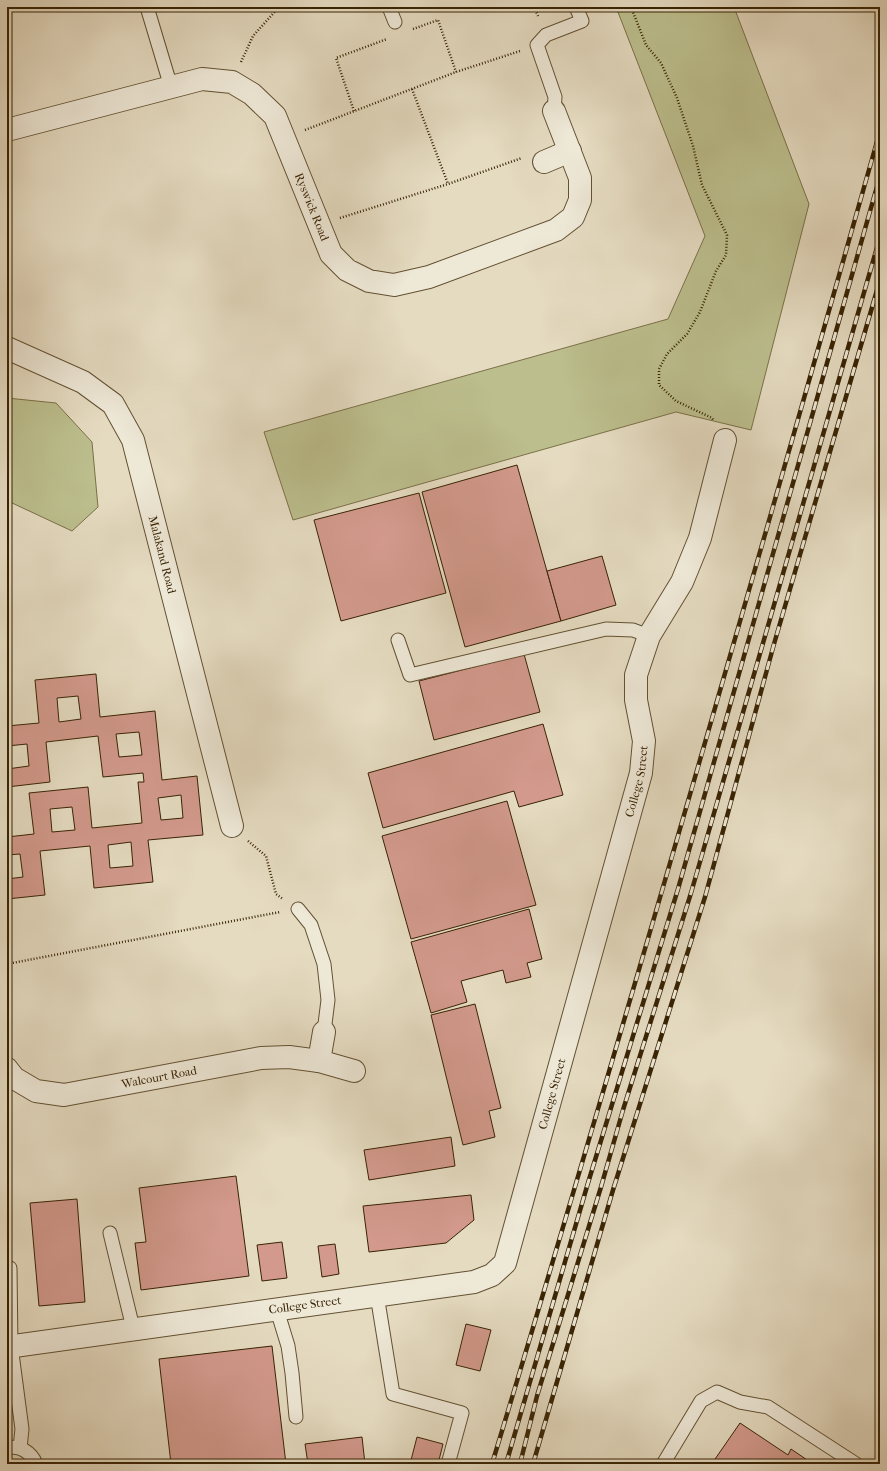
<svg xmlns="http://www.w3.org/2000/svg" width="887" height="1471" viewBox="0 0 887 1471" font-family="'IM FELL French Canon',serif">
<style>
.green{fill:#bcbe8d;stroke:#7a7048}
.building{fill:#d2998c;stroke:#382303;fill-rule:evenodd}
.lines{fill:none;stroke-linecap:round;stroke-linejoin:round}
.lane-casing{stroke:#635132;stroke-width:15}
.street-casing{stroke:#635132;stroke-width:24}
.path{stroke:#382303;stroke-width:2.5;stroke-dasharray:1 2;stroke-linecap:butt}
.lane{stroke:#eee8d7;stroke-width:13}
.street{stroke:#eee8d7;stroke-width:22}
.rail-casing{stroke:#382303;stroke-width:4.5}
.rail{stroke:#eee8d7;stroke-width:3;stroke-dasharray:9;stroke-linecap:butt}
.labels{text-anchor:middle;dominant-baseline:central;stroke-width:3.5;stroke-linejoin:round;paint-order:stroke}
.street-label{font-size:12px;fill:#382303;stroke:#eee8d7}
</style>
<rect width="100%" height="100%" fill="#e5dbc1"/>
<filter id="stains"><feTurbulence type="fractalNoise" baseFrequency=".005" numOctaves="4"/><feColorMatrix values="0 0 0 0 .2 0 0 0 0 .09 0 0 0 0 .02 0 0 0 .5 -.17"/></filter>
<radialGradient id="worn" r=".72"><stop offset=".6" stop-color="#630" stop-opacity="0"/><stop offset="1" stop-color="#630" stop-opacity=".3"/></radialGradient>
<g class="green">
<path d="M616 7H734L809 204 751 430 676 412 293 520 264 432 668 319 705 236Z"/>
<path d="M7 398 56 403 92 442 98 507 72 531 10 502 7 494Z"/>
</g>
<g class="building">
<path d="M517 465 561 621 465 647 422 492Z"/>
<path d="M419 493 446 593 341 621 314 520Z"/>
<path d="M602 556 616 605 561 621 547 571Z"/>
<path d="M524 654 540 712 434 740 419 681Z"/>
<path d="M96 674 100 717 155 711 162 780 197 776 203 835 148 840 153 882 94 888 90 846 40 851 45 895 7 899V879L23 877 20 854 7 855V837L34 834 29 793 88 787 92 828 142 823 138 782H144L143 773 103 777 98 736 46 742 50 782 7 787V769L29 766 27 744 7 746V726L39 723 35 680ZM78 696 81 719 59 722 57 698ZM139 732 142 755 119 757 116 734ZM181 795 183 818 161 820 158 798ZM72 807 75 830 52 832 50 809ZM131 842 133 866 110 868 108 845Z"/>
<path d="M543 724 563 795 519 807 514 791 383 828 368 773Z"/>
<path d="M507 801 536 905 411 939 382 836Z"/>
<path d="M529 909 542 959 527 963 531 977 506 983 503 970 461 981 467 1002 431 1013 411 942Z"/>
<path d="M475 1004 501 1108 489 1111 495 1137 463 1145 431 1015Z"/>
<path d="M451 1137 455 1166 369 1180 364 1150Z"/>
<path d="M236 1176 249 1276 141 1290 135 1243 146 1242 139 1188Z"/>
<path d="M471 1195 474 1220 446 1243 369 1252 363 1206Z"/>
<path d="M77 1199 85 1302 39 1306 30 1203Z"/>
<path d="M282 1242 287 1278 262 1281 257 1245Z"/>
<path d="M335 1244 339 1274 322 1277 318 1246Z"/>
<path d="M466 1324 491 1330 480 1371 456 1365Z"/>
<path d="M272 1346 286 1464H171L159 1359Z"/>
<path d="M740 1423 788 1455 791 1449 813 1464H716L713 1462Z"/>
<path d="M362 1437 365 1464H308L305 1444Z"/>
<path d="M417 1437 443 1444 438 1464H410Z"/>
</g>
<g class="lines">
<g class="lane-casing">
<g id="lane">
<path d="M147 7 171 87"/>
<path d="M389 7 395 22"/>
<path d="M554 111 555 97 537 45 546 35 582 21 576 7"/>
<path d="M398 640 410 675 606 629 633 630 649 636"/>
<path d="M298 909 311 925 324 964 328 1000 324 1032"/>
<path d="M110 1233 133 1328"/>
<path d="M10 1268 11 1346 22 1429 20 1448"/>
<path d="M377 1295 393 1394 462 1413 448 1464"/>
<path d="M277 1310 288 1346 292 1373 296 1417"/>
<path d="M7 1448C20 1445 31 1452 36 1464"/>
<path d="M663 1464 701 1401 717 1392 740 1402 768 1407 856 1464"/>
</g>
</g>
<g class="street-casing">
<g id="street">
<path id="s1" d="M7 130 202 79 232 82 252 94 275 116 331 254 347 270 369 281 394 285 429 277 556 230 573 217 580 200V178L554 111"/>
<path d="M544 162 570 151"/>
<path id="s2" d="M7 348 83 382 113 404 133 440 232 826"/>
<path d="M319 1061 324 1032"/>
<path id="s3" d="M7 1069 14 1078 36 1091 64 1095 261 1058 289 1057 319 1061 354 1071"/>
<path id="s4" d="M7 1347C162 1324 318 1303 474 1282L492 1275 505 1263 641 773 644 741 636 700V675L649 636 682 582 700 538 725 440"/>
</g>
</g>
<g class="path">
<path d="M534 7 539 18"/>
<path d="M631 7 646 45 661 63 677 98 693 146 702 185 727 235 726 255 716 271 700 312 687 334 667 354 659 369V385L676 401 712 418 714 421"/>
<path d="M413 29 438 20 456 72"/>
<path d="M241 62 253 36 279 7"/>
<path d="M412 89 448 184"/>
<path d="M354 111 336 58 387 39"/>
<path d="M305 130 456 72 520 51"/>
<path d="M340 218 448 184 522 158"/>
<path d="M248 841 266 856 276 894 283 899"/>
<path d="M7 964 280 912"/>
</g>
<use href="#lane" class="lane"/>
<use href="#street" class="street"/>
<g class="rail-casing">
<g id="rail">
<path d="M492 1464C626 1021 754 576 880 131"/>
<path d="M506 1464 588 1183 678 889 880 176"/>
<path d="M520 1464 537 1396 601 1187 623 1110 691 893 880 237"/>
<path d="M533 1464 613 1190 705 897 774 644 880 280"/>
</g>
</g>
<use href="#rail" class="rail"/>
</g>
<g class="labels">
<g class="street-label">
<text stroke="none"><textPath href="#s1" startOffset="385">Ryswick Road</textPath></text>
<text stroke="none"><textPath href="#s2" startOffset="280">Malakand Road</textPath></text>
<text stroke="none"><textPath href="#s4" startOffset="1008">College Street</textPath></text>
<text stroke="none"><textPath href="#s3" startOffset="162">Walcourt Road</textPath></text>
<text stroke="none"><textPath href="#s4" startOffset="684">College Street</textPath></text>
<text stroke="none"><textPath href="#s4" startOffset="301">College Street</textPath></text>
</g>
</g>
<rect width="887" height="1471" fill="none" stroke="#e5dbc1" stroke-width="24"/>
<rect x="8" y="8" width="871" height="1455" fill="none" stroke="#382303" stroke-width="2"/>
<rect x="12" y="12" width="863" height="1447" fill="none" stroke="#382303"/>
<rect width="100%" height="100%" filter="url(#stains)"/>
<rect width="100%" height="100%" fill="url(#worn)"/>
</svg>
